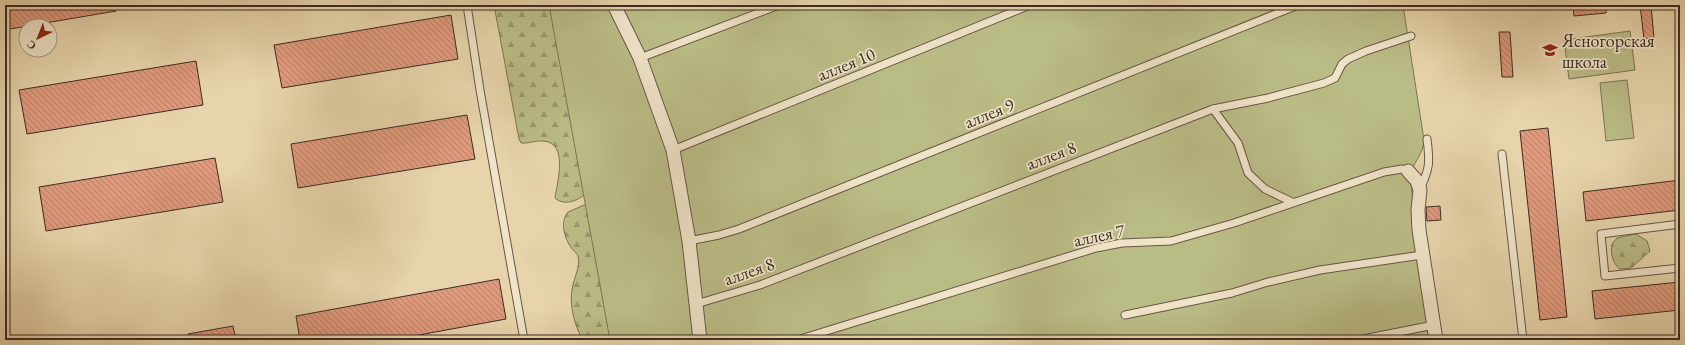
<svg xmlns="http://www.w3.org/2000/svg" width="1685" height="345" viewBox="0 0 1685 345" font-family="'EB Garamond',serif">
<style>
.forest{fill:url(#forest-firs);stroke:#7c7454}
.green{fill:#babc86;stroke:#7c7454}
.building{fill:url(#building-back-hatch);stroke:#3d2c23}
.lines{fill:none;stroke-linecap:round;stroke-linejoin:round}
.service-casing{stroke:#685645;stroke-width:9}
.minor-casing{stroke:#685645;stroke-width:15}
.service{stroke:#efe3c8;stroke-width:7}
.minor{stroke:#efe3c8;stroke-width:13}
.labels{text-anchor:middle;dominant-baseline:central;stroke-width:3.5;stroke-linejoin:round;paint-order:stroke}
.poi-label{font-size:18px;fill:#3d2c23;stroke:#efe3c8;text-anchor:start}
.street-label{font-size:18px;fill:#3d2c23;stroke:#efe3c8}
</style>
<defs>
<pattern id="forest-firs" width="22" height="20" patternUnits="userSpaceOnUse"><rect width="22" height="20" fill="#babc86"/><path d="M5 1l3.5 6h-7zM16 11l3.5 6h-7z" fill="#98996d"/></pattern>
<pattern id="building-back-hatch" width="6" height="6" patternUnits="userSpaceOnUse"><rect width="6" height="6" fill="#e1997b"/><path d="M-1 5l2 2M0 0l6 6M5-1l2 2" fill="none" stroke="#b87d64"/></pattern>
</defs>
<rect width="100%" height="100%" fill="#e7d4ab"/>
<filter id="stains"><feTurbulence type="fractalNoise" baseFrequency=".005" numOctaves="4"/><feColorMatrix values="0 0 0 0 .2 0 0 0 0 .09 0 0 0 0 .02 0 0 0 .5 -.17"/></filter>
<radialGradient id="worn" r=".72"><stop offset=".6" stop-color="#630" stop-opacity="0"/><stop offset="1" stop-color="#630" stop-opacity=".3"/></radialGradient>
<g class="forest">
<path d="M494 5H581L588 192C579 200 565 207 555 198 557 183 569 142 543 141 535 140 529 144 521 143L519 139Z"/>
<path d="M591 202 637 340H583C575 328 569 304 572 290 573 279 581 267 578 256 577 253 572 250 570 246 564 236 560 222 568 212Z"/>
<path d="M1636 234 1647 241 1650 251 1631 268 1620 269C1613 264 1610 253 1612 244L1617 238Z"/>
</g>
<g class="green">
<path d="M549 5H1403L1424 140C1423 156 1413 161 1410 177L1432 340H610Z"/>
<path d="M1630 31 1635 70 1569 79 1564 40Z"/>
<path d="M1627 80 1634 138 1606 141 1600 83Z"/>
</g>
<g class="building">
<path d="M6 5H115L116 11 10 29Z"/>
<path d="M1573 5H1606V13L1574 16Z"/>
<path d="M1640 5H1651L1654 38 1644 39Z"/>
<path d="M451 15 458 59 282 88 274 45Z"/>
<path d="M1499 32H1510L1513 77H1502Z"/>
<path d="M196 61 203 105 27 134 19 90Z"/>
<path d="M467 115 475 159 298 188 291 144Z"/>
<path d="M1548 128 1567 317 1540 320 1520 131Z"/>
<path d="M215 158 223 202 46 231 39 187Z"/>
<path d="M1680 180V210L1586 221 1583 192Z"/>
<path d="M1440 206 1441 220 1427 221 1426 207Z"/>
<path d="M499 279 506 319 392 340H300L296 316Z"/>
<path d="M1680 282V310L1595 319 1592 291Z"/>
<path d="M233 326 236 340H188V334Z"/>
</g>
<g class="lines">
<g class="service-casing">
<g id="service">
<path d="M467 5 480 90 524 340"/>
<path d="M640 58 779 5"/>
<path d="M1213 109 1238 143 1248 173 1265 189 1292 202"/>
<path d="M673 150 1030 5"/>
<path d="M1502 154 1523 340"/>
<path d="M1420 189C1430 168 1430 162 1427 139"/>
<path d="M1680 224 1601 234 1605 276 1680 268"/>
<path d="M689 241 719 235 739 229 1298 5"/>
<path d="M696 304 760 285 1213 109 1268 98 1324 83 1335 78 1342 64 1348 59 1366 51 1411 36"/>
<path d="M1125 315 1232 293 1268 282 1320 270 1422 255"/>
<path d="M797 340 1096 248 1122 243 1171 241 1234 223 1384 172 1402 169 1408 171"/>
<path d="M1358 340 1434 325"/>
</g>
</g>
<g class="minor-casing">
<g id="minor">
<path d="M614 5 640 58 673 150 689 241 700 340"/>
<path d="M1408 171 1417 181 1420 190 1418 210 1419 230 1436 340"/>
</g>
</g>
<use href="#service" class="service"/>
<use href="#minor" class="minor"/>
</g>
<defs>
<g id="school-bare" transform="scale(1.2)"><path d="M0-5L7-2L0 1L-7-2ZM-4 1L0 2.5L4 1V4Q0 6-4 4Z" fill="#8f2418" stroke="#efe3c8" stroke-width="2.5" paint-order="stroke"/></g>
</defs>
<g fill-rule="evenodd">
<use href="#school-bare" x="1550" y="50"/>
</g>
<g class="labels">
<g class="poi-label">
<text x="1562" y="40">Ясногорская<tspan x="1562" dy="21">школа</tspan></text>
</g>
<g class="street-label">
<text transform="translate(846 64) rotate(-22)">аллея 10</text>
<text transform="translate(989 113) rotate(-22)">аллея 9</text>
<text transform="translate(1051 155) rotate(-21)">аллея 8</text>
<text transform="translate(1099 235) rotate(-12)">аллея 7</text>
<text transform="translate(749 271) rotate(-19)">аллея 8</text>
</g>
</g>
<rect width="1685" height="345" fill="none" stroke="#e7d4ab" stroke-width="20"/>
<rect x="6" y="6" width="1673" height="333" fill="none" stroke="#3d2c23" stroke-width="2"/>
<rect x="10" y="10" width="1665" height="325" fill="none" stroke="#3d2c23"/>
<g transform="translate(38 38) rotate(223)"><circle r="19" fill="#efe3c8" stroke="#a89a86"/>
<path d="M0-3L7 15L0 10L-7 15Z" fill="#8f2418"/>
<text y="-6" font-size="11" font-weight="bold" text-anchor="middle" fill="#3d2c23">С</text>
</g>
<rect width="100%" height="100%" filter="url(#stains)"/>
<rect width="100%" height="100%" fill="url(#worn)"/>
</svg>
